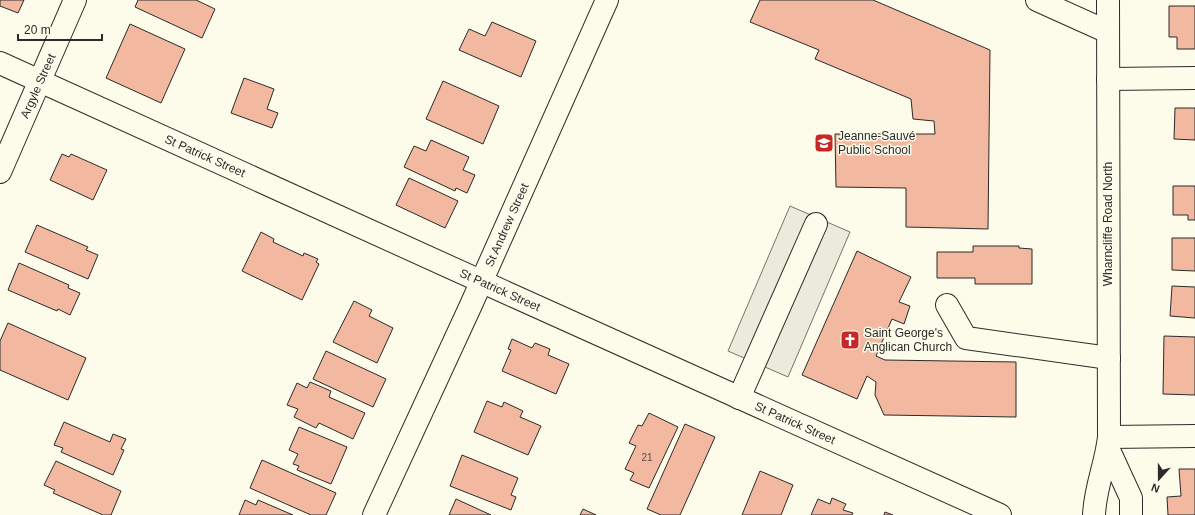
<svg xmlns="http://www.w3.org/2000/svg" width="1195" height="515" viewBox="0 0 1195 515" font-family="Arial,sans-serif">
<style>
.parking{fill:#eceadb;stroke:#74746e}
.building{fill:#f2b8a0;stroke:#2b2b2b}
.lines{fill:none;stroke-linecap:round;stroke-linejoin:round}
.minor-casing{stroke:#2b2b2b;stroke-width:24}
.major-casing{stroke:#2b2b2b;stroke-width:24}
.minor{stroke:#fdfbea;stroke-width:22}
.major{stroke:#fdfbea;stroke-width:22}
.labels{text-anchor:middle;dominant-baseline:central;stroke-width:3;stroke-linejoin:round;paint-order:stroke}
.number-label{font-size:10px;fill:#5d4e48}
.street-label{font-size:12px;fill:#2b2b2b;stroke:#fdfbea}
.poi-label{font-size:12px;fill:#2b2b2b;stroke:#fdfbea;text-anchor:start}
</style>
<rect width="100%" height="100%" fill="#fdfbea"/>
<path class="parking" d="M790 206 850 232 788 377 728 351Z"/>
<g class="building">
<path d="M0 0H24L18 13 0 6Z"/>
<path d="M138 0H196L215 9 202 38 135 7Z"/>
<path d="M760 0H873L990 50 988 229 906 227V188L836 187 835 134H935L934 121 913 119 911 99 815 59 819 50 750 22Z"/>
<path d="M1169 6H1195V49H1177V37H1169Z"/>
<path d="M492 22 536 41 521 77 459 50 469 29 485 36Z"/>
<path d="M130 24 185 49 161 103 106 78Z"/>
<path d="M244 78 274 89 267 109 278 113 272 128 231 113Z"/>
<path d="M443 81 499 106 483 144 426 119Z"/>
<path d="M1175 108H1195V140L1174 139Z"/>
<path d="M431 140 469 157 463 170 475 175 467 193 456 188 455 191 404 167 414 146 426 151Z"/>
<path d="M62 154 69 157 71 154 107 170 93 200 50 180Z"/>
<path d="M409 178 458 201 445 228 396 205Z"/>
<path d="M1173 186H1195V220H1188V215H1173Z"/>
<path d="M37 225 88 247 86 250 98 255 88 279 25 252Z"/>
<path d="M261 232 274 239 273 242 303 256 304 253 318 259 316 262 319 264 302 300 242 271Z"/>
<path d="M1172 238H1195V271L1172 270Z"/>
<path d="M973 246H1019V248L1032 249V284H975V278H937V252H973Z"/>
<path d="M857 251 911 277 899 302 910 306 904 324 892 319 876 356 885 360 1016 362V417L884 415 875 395 876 382 867 376 857 399 802 375Z"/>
<path d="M19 263 69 285 68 288 80 293 70 315 58 309 57 311 8 290Z"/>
<path d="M1172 286 1195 287V318L1170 316Z"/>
<path d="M354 301 372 310 369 316 393 328 377 363 333 342Z"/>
<path d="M8 323 86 358 68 400 0 370V341Z"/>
<path d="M1164 336 1195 337V395L1163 394Z"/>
<path d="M512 339 532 348 535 343 550 349 548 355 569 364 556 394 502 371 511 350 508 349Z"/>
<path d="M326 351 386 379 373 407 313 379Z"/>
<path d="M310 382 331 391 329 397 365 413 353 439 319 423 316 428 294 417 298 409 287 405 297 383 307 388Z"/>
<path d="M487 401 502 407 504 402 523 411 520 417 541 426 528 455 474 432Z"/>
<path d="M649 413 678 427 649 488 630 480 634 473 625 469 636 446 629 443 638 425 642 426Z"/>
<path d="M64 422 110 442 113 434 126 439 121 449 124 450 113 475 61 452 63 448 54 445Z"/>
<path d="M685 424 715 437 680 515H661L647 509Z"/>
<path d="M299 427 347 447 331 484 297 470 299 466 293 464 298 454 289 450Z"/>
<path d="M462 455 518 478 511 495 516 497 511 510 450 486Z"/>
<path d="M262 460 336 493 326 515H311L250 488Z"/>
<path d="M56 461 121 491 111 515H103L53 493 55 490 44 485Z"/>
<path d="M1179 469H1195V515H1168L1167 497 1181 496Z"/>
<path d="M760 471 793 485 781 515H742Z"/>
<path d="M832 498 846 504 843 510 853 513 852 515H811L818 499 830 504Z"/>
<path d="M456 499 491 515H449Z"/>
<path d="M245 500 256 505 258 500 293 515H239Z"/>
<path d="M583 509 596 515H580Z"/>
<path d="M885 512 893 515H884Z"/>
</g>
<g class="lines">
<g class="minor-casing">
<g id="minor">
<path d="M1037 0 1108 32"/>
<path d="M0 63 509 294 1000 515"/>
<path d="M1108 79 1195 78"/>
<path d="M0 172 75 0"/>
<path d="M947 305 966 338 1109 358"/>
<path d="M739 398 816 224"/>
<path d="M1109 437 1195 436"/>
<path d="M374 515 471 305 607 0"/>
</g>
</g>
<g class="major-casing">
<g id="major">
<path d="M1108 448 1131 498V515"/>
<path d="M1094 515C1095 488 1106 464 1109 437L1108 0"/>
</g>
</g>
<use href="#minor" class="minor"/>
<use href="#major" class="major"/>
</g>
<defs>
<g id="school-square" transform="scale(1)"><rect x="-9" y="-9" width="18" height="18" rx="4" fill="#c62828" stroke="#fdfbea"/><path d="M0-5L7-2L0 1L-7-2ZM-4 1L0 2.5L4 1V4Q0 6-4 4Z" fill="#fff"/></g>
<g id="church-square" transform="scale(1)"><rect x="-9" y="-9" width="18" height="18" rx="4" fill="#c62828" stroke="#fdfbea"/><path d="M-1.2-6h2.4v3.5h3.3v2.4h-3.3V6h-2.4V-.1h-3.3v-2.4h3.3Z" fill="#fff"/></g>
</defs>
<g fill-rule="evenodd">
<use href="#school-square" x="824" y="143"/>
<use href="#church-square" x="850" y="340"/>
</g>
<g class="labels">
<g class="number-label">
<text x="647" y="457">21</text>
</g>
<g class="street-label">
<text transform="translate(38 86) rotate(-66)">Argyle Street</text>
<text transform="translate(205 156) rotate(24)">St Patrick Street</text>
<text transform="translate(1108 224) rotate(-90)">Wharncliffe Road North</text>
<text transform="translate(507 225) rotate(-66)">St Andrew Street</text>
<text transform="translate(500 290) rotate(24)">St Patrick Street</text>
<text transform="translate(795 423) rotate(24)">St Patrick Street</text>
</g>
<g class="poi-label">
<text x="838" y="136">Jeanne-Sauvé<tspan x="838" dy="14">Public School</tspan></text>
<text x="864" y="333">Saint George's<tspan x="864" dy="14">Anglican Church</tspan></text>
</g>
</g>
<g transform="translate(1159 479) rotate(201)" stroke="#fdfbea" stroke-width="3" paint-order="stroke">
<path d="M0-3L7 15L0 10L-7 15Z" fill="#2b2b2b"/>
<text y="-6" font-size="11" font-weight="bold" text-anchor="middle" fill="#2b2b2b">N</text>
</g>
<path d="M18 34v6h84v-6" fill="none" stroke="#2b2b2b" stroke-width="2"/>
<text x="24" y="34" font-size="12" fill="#2b2b2b" stroke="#fdfbea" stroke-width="3" paint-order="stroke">20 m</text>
</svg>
